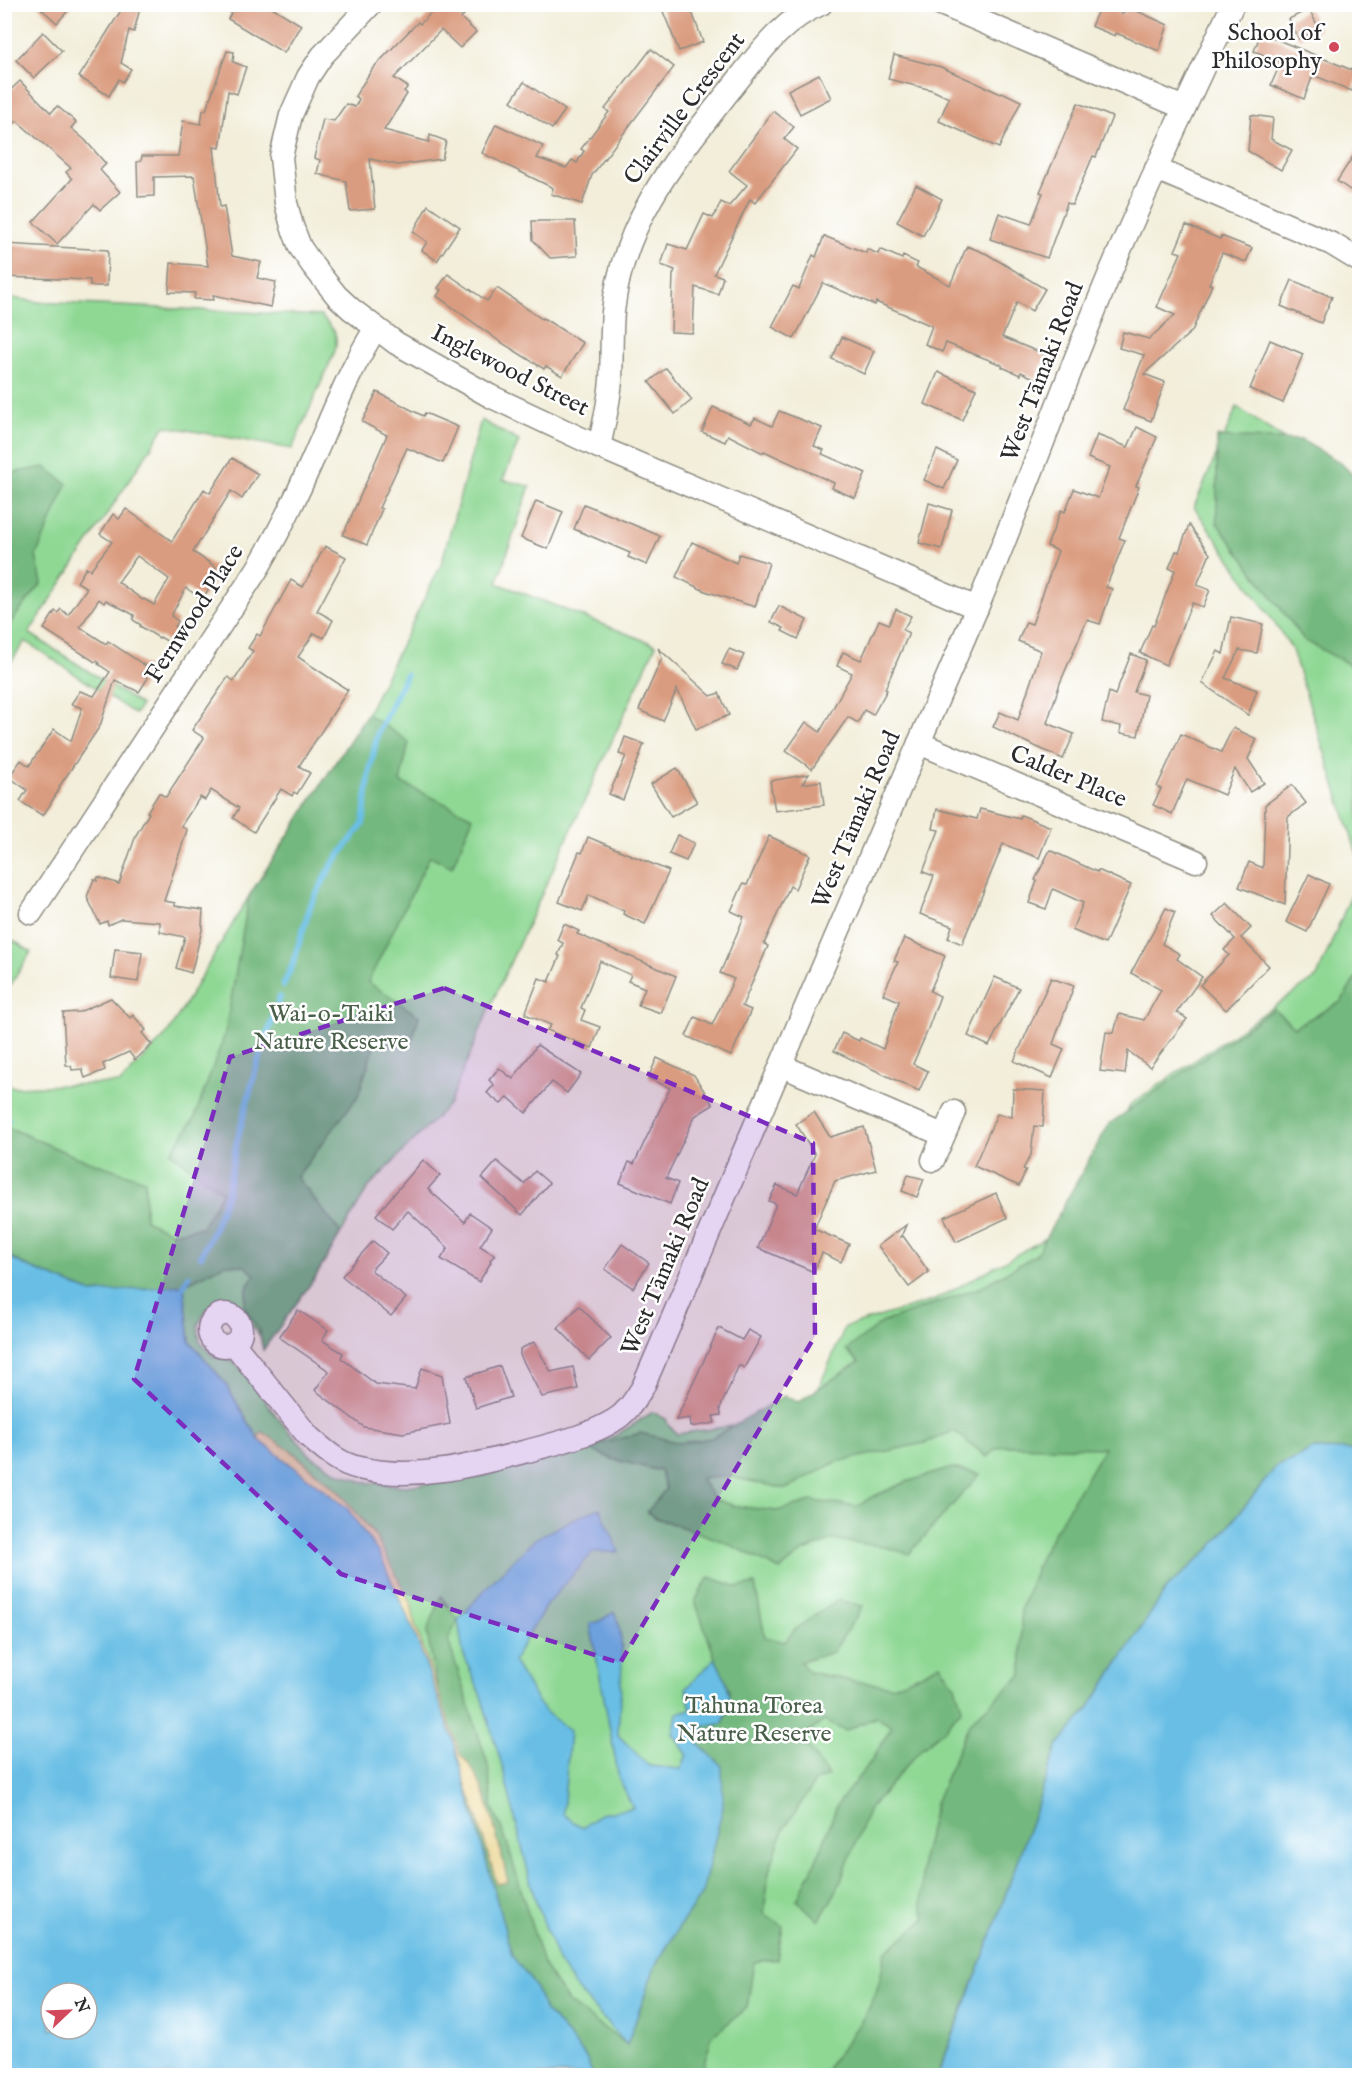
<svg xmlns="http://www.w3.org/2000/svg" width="1364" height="2080" viewBox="0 0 1364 2080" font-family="'IM FELL English',serif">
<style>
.green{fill:#8fd894;stroke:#5d8260;stroke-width:1.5;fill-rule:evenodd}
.forest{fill:#73b87e;stroke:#4f7254;stroke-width:1.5}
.sand{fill:#eeda9e;stroke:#8c8264;stroke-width:1.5}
.water{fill:#68bee5;stroke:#4a7488;stroke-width:1.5;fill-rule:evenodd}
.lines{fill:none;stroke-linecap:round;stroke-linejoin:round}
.stream{stroke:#68bee5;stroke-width:6}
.building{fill:#da9c80;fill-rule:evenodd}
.street-casing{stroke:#8e8c82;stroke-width:25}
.street{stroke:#fff;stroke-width:22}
.marked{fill:#7b2cbf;fill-opacity:0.2;stroke:#7b2cbf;stroke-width:4.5;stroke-dasharray:12 8;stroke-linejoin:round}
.poi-dot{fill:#d1495b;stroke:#fff;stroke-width:2}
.labels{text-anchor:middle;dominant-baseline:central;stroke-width:5;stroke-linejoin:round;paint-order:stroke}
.poi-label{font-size:24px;fill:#2b2b2b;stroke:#fff;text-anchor:end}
.street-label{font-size:24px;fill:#2b2b2b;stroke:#fff}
.park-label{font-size:24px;fill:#495f4a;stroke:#fff}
</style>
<rect width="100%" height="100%" fill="#fff"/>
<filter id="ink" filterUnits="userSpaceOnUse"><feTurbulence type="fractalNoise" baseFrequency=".0167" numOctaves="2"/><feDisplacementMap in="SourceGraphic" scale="12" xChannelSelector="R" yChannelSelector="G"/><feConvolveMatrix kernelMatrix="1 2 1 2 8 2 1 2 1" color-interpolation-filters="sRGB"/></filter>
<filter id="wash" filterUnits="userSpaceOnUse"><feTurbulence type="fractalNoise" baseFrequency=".008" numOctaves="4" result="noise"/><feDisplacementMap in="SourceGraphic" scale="24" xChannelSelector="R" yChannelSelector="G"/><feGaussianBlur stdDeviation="1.35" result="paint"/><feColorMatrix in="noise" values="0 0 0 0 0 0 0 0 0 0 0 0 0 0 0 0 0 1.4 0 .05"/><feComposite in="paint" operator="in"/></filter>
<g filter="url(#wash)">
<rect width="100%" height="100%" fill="#f2eeda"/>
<g class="green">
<path d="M5 297 39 302 321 316C333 328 339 333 335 351L292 449 165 426 29 633 141 705 135 714 25 641 5 671Z"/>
<path d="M1237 407 1359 491V860L1291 647 1194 507Z"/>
<path d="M481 420 519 441 503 480 530 486 497 583 656 645 489 1009 449 1104 368 1188 316 1276 263 1350 262 1338 251 1325 246 1312 233 1303 218 1302 206 1310 198 1325 200 1342 213 1356 232 1360 242 1370 280 1421 311 1456 339 1473 364 1482 405 1486 480 1477 602 1441 618 1434 653 1412 666 1419 668 1425 677 1434 807 1415 845 1327 935 1300 1057 1232 1131 1104 1317 977 1359 876V2075H938L945 2055 934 2075H594L580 2042 593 2075H5L4 1081 13 1087 120 1083 168 1033 249 896 367 714 441 565ZM51 1993H87V2029H51Z"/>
<path d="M5 935 31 952 5 994Z"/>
</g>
<g class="forest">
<path d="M1217 437 1301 440 1340 462 1359 481V722L1354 678 1350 665 1304 640 1217 523Z"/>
<path d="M45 467 67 484 36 556 42 583 5 629V474Z"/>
<path d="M367 714 409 742 400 782 473 817 452 867 430 856 368 982 419 1016 410 1047 375 1043 358 1096 297 1177 341 1233 316 1276 263 1350 259 1331 244 1306 248 1285 255 1275 245 1266 225 1264 184 1285 92 1293 28 1267 5 1254V1126L74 1156 145 1180V1220L173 1233 202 1227 222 1192 171 1152 194 1119 225 1034 249 896Z"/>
<path d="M1359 973V1447L1351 1450 1313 1449 1293 1460 1277 1466 1211 1548 1167 1588 1088 1710 1058 1745 990 1939 937 2075H825C828 2061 842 2050 850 2037 872 2007 880 1990 885 1952L925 1919 922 1907V1860L935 1803 970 1722 1022 1675 1021 1609 1041 1555 1104 1448 1004 1446 995 1449 987 1457 954 1431 925 1443 836 1462 786 1489 731 1477 700 1478 714 1499 735 1506 777 1511 811 1501 858 1506 870 1498 906 1482 952 1468 980 1474 909 1554 881 1546 833 1540 804 1551 780 1570 725 1542 656 1518 647 1512 666 1489 660 1471 612 1459 586 1448 641 1433 680 1443 712 1438 784 1396 798 1402 859 1362 846 1350 883 1322 979 1288 1036 1255 1109 1124 1274 1009 1294 1027 1341 1002Z"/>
<path d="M709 1577 738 1587 755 1584 765 1637 785 1642 795 1629 838 1600 863 1606 833 1652 800 1662 809 1672 853 1681 892 1686 919 1675 940 1664 955 1686 962 1708 946 1728 922 1748 869 1809 837 1890 819 1921 797 1900 820 1852 837 1805 872 1760 892 1726 876 1717 845 1731 824 1721 802 1738 828 1776 816 1781 783 1830 769 1872 764 1913 783 1926 777 1959 754 1962 747 2008 712 2036 701 2075H593L585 2056 552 2017 545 2011 535 1986 512 1956 458 1756 438 1690 427 1633 441 1596 458 1620 448 1640 488 1765 492 1806 506 1839 543 1964 568 2002 627 2045 655 1966 679 1927 702 1893 722 1766 698 1744 703 1726 722 1724 727 1715 730 1691 715 1658 695 1601Z"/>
</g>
<path class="sand" d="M263 1432 294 1453 340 1493 376 1537 411 1603 415 1625 461 1756C487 1777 499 1848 508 1882L497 1884 472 1800 459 1778 347 1508 259 1440V1435Z"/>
<g class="water">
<path d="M4 1254 28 1267 92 1293 184 1285 190 1341 225 1383 259 1440 347 1508 380 1555 413 1629 453 1739 512 1956 535 1986 545 2011 552 2017 585 2056 593 2075H5ZM51 1993H87V2029H51Z"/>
<path d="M1359 1447V2075H938L990 1939 1058 1745 1088 1710 1167 1588 1211 1548 1277 1466 1293 1460 1313 1449 1351 1450Z"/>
<path d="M600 1508 619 1552H593L547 1604 513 1661 543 1710 570 1731 563 1814 582 1828 600 1814 633 1808 619 1779 590 1623 598 1622 614 1612C628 1635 619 1706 618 1735L649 1766 681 1769 687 1754 673 1734 677 1713 691 1709 686 1688 715 1658C727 1683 737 1697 722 1724L704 1726 698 1743 722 1766 723 1807 702 1893 679 1927 655 1966 627 2045 574 1986 558 1961 534 1896 503 1769 481 1696 463 1653 458 1620 488 1586 536 1538 578 1517Z"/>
</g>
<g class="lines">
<g class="stream">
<path d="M283 986 292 966 311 904 332 865 363 824 370 769 378 732 406 675"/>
<path d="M4 1119 8 1120"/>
<path d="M201 1256 213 1231 227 1193 236 1145 256 1068 280 997"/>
<path d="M184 1285 189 1276"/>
</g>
</g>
<g id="blocks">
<g class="building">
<path d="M36 4H74L57 23Z"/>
<path d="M125 4H141L134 32 129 30 121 63 131 69 123 82 119 79 109 96 79 77Z"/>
<path d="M236 4H267L301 25 284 53 228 19Z"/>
<path d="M440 4H474L461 18 476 32 460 48 441 30 394 78 408 87 404 91 407 94 384 130 429 142 430 135 446 141 442 159 398 165 370 159 375 209 350 211 346 181 317 174 320 160 314 158 323 119 334 121 346 104 355 107 359 99 355 96 373 68 418 22 420 24Z"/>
<path d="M660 4H689L703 42 679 51Z"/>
<path d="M1101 4 1123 14 1126 6 1168 25 1159 51 1116 33 1115 36 1091 26Z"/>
<path d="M1309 9 1319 29 1299 39 1289 19Z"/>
<path d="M43 32 62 51 34 78 16 60Z"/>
<path d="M1261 33 1359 73 1352 91 1313 75 1304 99 1271 85 1281 62 1254 51Z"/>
<path d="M651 49 674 67 592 175 582 204 551 194 553 188 482 153 496 124 543 146 537 158 566 168 572 160 577 163 584 151 581 149 609 112 605 109Z"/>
<path d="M227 51 234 52 233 62 246 67 237 94 228 91 220 148 214 147 220 207 224 206 232 256 261 262 257 278 276 282 271 307 213 295 214 300 194 299 195 293 169 292 171 263 208 266 194 176 154 177V196L138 197 137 162 141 161 142 156H178L183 121 201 124 203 110H206Z"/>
<path d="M894 55 941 67 1001 94 1002 92 1021 101 999 148 939 121 949 98 932 90 888 79Z"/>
<path d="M819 74 831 98 800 114 788 90Z"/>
<path d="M20 81 51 113 57 106 76 122 71 128 85 140 106 164 100 170 120 192 100 210 94 204 57 244 33 222 72 179 66 172 71 168 17 121 4 133V96Z"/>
<path d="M524 82 565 110 552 129 511 101Z"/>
<path d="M1078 103 1112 117 1096 157 1093 156 1072 205 1067 203 1047 258 990 239 999 213 1031 224 1043 193 1040 192Z"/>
<path d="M773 111 794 127 784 139 797 149 755 203 750 199 714 274 723 277 718 294 695 287 693 333 671 332 673 275 675 270 661 265 668 244 687 250 704 214 713 218 721 202 729 206 747 185 729 171Z"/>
<path d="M1251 115 1273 118 1271 139 1292 150 1281 170 1248 151Z"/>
<path d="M1359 147V196L1337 181Z"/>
<path d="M916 185 942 199 923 236 897 222Z"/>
<path d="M428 205 460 227 437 261 422 250 427 242 413 232Z"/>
<path d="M532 221H575L577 256 550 258 533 240Z"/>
<path d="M1186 225 1220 239 1221 236 1252 248 1246 262 1222 253 1209 284 1212 285 1192 331 1144 374 1165 382 1151 421 1123 410 1144 355 1119 348 1123 332 1149 339 1175 315 1157 307 1181 253 1175 251Z"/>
<path d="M824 236 866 253 867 249 878 254 880 249 902 259 903 256 918 263 916 267 950 285 967 246 987 254 1045 289 1032 311 1017 302 1002 337 1046 355 1036 379 1021 372 1020 375 1002 367V365L946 343 942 352 925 344 932 326 876 302 875 305 823 283 794 339 772 327 793 286 799 289 813 255 816 257Z"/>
<path d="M4 244 108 250 107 286H90V280L4 277Z"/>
<path d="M448 274 487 301 497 288 542 319 543 318 583 343 562 376 546 366 544 369 499 341 437 296 441 290 438 288Z"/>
<path d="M1292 280 1332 297 1321 323 1281 306Z"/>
<path d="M842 337 874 351 864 374 832 359Z"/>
<path d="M1270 340 1303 354 1283 403 1250 389Z"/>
<path d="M666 368 692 400 675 414 649 382Z"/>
<path d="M938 372 976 389 962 420 925 404Z"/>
<path d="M377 392 423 416 425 413 458 427 443 463 407 448 379 508 382 509 367 545 343 535 387 435 362 422Z"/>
<path d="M713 407 751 424 755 418 772 426 779 411 822 428 814 446 824 450 822 454 866 473 855 498 832 488 834 483 764 451 763 453 728 435 725 442 702 432Z"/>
<path d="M1137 427 1157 437 1136 486 1139 487 1119 538 1125 540 1106 587 1112 589 1100 624 1087 620 1060 683 1047 723 1074 734 1063 759 993 727 1000 712 1018 720 1041 651 1018 641 1026 622 1032 624 1058 551 1047 546 1061 510 1065 512 1074 489 1098 498 1110 467 1088 458 1097 435 1128 447Z"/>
<path d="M937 450 957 460 944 489 924 480Z"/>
<path d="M232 458 258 474 242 499 231 491 193 552 216 567 211 576 215 580 202 599 186 588 171 616 178 621 175 627 179 629 170 643 160 637 159 638 140 626 141 625 133 620 134 615 106 600 104 603 99 599 80 627 106 644 108 641 147 667 142 674 148 678 139 692 115 680 100 726 59 787 60 788 43 816 20 801 27 790 9 777 21 760 29 766 54 729 71 741 82 708 71 704 80 691 94 696 110 672 98 664 99 663 97 661 95 662 44 629 55 611 58 613 61 609 68 615 87 588 77 582 86 568 90 570 112 542 100 534 113 514 119 519 126 509 172 541 204 489 210 493ZM137 556 169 579 154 605 144 599 143 600 118 582Z"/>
<path d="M536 501 563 512 548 549 521 538Z"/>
<path d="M929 503 952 510 942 549 919 543Z"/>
<path d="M584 504 660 536 647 565 628 557 630 553 574 529Z"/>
<path d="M1189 525 1210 554 1197 585 1210 590 1203 607 1192 603 1166 665 1140 653 1152 625 1154 626 1175 570 1169 568 1176 551 1179 552Z"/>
<path d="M692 542 736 563 739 554 769 563 755 607 705 591 676 577Z"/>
<path d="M325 546 346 557 317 611 333 620 324 638 314 633 298 657 348 690 299 766 310 773 297 794 294 792 292 796 281 789 254 832 233 818 239 808 211 790 205 800 200 797 181 826 187 830 164 901 175 903V906L203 910 202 925 203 926 191 973 176 968 185 937 160 932V922L121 919 108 925 107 921 100 924 87 897 94 879 97 881 98 877 119 884 136 835 149 813 147 812 159 793 166 797 204 738 192 730 228 677 234 681 253 651 248 648 257 634 260 636 291 580 303 587Z"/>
<path d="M779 606 807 620 798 639 782 631 784 628 771 622Z"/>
<path d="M896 609 911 616 903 630 909 633 885 689 887 690 873 715 864 710 858 723 848 717 812 769 786 751 806 722 820 732 852 673 837 666 843 652 861 660 879 620 889 624Z"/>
<path d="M1231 617 1263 624 1257 653 1239 650 1225 678 1257 690 1248 715 1202 683 1218 651 1223 654Z"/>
<path d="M658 648 711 696 719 693 729 715 696 729 677 689 663 721 639 710 662 658Z"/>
<path d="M729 649 744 655 737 670 722 664Z"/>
<path d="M1131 654 1146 660 1134 692 1146 695 1138 736 1120 733 1121 726 1102 722 1109 692 1115 695Z"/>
<path d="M1233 728 1257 739 1248 759 1264 783 1250 792 1235 769 1224 795 1187 779 1172 814 1153 805 1161 789 1157 787 1181 734 1221 752Z"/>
<path d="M625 737 644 744 623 800 609 794 626 756 619 754Z"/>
<path d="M677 768 697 802 671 817 651 784Z"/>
<path d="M809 774 802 784 821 781 824 805 775 811 770 781Z"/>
<path d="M1292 785 1306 803 1288 817 1285 905 1239 887 1249 862 1263 868 1265 805Z"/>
<path d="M937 809 977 819 980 809 1020 819 1021 815 1051 827 1039 858 1003 844 962 944 948 938 952 926 920 914 934 876 923 872 939 830 933 829Z"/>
<path d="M677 835 694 843 686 861 669 854Z"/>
<path d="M769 836 810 855 795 889 790 886 764 944 768 946 742 1006 751 1010 731 1056 686 1036 695 1017 712 1025 734 979 720 973 744 917 731 911 743 884 747 885Z"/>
<path d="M588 837 669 871 645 924 623 914 624 911 589 895 582 911 559 902 579 852 582 853Z"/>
<path d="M1050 850 1097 872 1098 870 1131 885 1105 944 1072 930 1083 903 1053 889 1046 909 1029 903 1037 881 1035 880Z"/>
<path d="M1309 874 1329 884 1307 932 1286 922Z"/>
<path d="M1227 903 1251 928 1241 938 1269 966 1226 1010 1200 985 1229 955 1224 950 1235 939 1213 916Z"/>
<path d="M1166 908 1175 912 1162 944 1180 954 1177 959 1202 977 1177 1012 1187 1019 1150 1067 1128 1051 1125 1074 1100 1071 1106 1032 1114 1033 1119 1014 1144 1020 1161 990 1131 973Z"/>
<path d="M564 924 579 931 577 934 676 976 661 1013 638 1005 645 988 628 981 631 975 600 961 581 1008 585 1010 581 1020 600 1027 592 1048 547 1030 551 1025 525 1014 539 978 549 982 560 956 558 955 563 943 557 940Z"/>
<path d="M904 938 945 956 930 991 940 996 925 1037 913 1064 928 1071 919 1091 834 1051 842 1033 859 1041 860 1038 883 1049 899 1001 883 994 898 962 894 961Z"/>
<path d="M115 949 142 952 138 982 111 978Z"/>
<path d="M995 977 1019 988 989 1046 968 1036Z"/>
<path d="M1051 978 1074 986 1053 1044 1064 1049 1052 1078 1014 1061Z"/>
<path d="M111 998 130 1018 133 1015 146 1030 142 1033 152 1045 135 1060 129 1052 103 1064 105 1070 85 1078 82 1069 72 1070 71 1066 66 1065 63 1013 79 1012Z"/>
<path d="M537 1045 581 1074 567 1093 552 1082 526 1113 508 1097 501 1104 487 1093 494 1085 489 1080 499 1068 513 1079Z"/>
<path d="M657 1058 694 1075 713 1105 695 1116 666 1178 678 1183 670 1204 620 1183 629 1162 634 1164 670 1088 648 1078Z"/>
<path d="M1013 1089 1045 1091 1043 1127 1034 1126 1031 1155 1023 1169 1026 1170 1019 1186 974 1166 997 1114 1012 1117Z"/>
<path d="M814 1112 830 1137 864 1127 876 1170 835 1181 814 1229 849 1244 841 1262 822 1253 814 1272 758 1248 776 1204 769 1201 777 1185 797 1194 815 1154 796 1124Z"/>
<path d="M423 1160 440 1175 428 1189 465 1222 470 1213 492 1228 480 1246 495 1255 490 1260 491 1262 479 1282 441 1259 448 1248 408 1211 392 1229 376 1215Z"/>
<path d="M497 1161 524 1184 535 1171 549 1183 522 1215 482 1178Z"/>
<path d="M908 1175 924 1179 917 1197 902 1191Z"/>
<path d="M996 1193 1007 1218 956 1242 944 1217Z"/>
<path d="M906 1225 901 1237 903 1236 929 1272 909 1287 878 1246Z"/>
<path d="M373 1241 387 1253 371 1270 406 1298 391 1316 342 1276Z"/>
<path d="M622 1244 649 1263 633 1288 605 1269Z"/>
<path d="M579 1306 611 1338 589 1360 558 1328Z"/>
<path d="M298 1310 328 1330 322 1340 343 1353 341 1358 376 1384 415 1389 422 1368 442 1375 450 1424 403 1433 364 1427 315 1390 329 1371 279 1337Z"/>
<path d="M719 1328 742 1340 748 1330 761 1337 744 1368 739 1365 720 1408 721 1415 713 1416 715 1423 691 1427 690 1418 676 1420Z"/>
<path d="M534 1342 551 1372 573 1367 578 1389 542 1397 520 1355V1349Z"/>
<path d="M500 1366 511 1397 476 1408 466 1377Z"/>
</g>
</g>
</g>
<g filter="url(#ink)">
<use href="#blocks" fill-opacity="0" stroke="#8e8c82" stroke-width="1.5"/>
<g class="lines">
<g class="street-casing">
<g id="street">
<path d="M371 4 322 56 308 77 291 115 281 157 286 203 292 226 300 247 313 266 337 296 351 309 396 343 490 396 599 447 977 608"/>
<path d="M941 4 1184 108"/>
<path d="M1156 169 1332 244 1360 261"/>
<path d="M599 447C604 424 609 403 611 380 612 357 611 334 613 312 622 222 676 158 730 90 756 58 781 20 821 4"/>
<path d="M919 743 1196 861"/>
<path d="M31 913 258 568C278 534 296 498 312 461 332 416 349 370 376 328"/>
<path d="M782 1066 943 1135"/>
<path d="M933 1160 954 1112"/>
<circle cx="225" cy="1330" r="16"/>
<path d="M234 1344 309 1437C324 1450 339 1464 359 1468 418 1482 478 1464 535 1449 561 1442 590 1435 613 1421 627 1413 634 1401 643 1387 756 1126 869 865 979 603 1026 491 1066 377 1113 266 1151 178 1192 91 1233 4"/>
</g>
</g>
<use href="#street" class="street"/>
</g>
</g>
<path class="marked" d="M444 988 813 1143 815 1336 620 1663 341 1574 134 1379 230 1057Z"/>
<circle class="poi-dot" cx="1334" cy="47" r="6"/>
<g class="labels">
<g class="poi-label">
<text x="1322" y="33">School of<tspan x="1322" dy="28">Philosophy</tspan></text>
</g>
<g class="street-label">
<text transform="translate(685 109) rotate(-53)">Clairville Crescent</text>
<text transform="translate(510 371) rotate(27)">Inglewood Street</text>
<text transform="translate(1043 372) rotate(-69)">West Tāmaki Road</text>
<text transform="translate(195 614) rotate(-57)">Fernwood Place</text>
<text transform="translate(1068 777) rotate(23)">Calder Place</text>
<text transform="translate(857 820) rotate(-67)">West Tāmaki Road</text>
<text transform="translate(666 1267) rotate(-67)">West Tāmaki Road</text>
</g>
<g class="park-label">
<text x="331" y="1014">Wai-o-Taiki<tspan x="331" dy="28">Nature Reserve</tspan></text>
<text x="754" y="1706">Tahuna Torea<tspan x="754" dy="28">Nature Reserve</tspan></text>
</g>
</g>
<rect width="1364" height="2080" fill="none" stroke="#fff" stroke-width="24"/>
<g transform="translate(69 2011) rotate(67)"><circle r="28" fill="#ffffff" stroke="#aaaaaa" stroke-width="1.5"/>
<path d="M0-4.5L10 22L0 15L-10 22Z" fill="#d1495b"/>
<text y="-9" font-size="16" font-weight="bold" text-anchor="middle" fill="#2b2b2b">N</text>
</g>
</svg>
